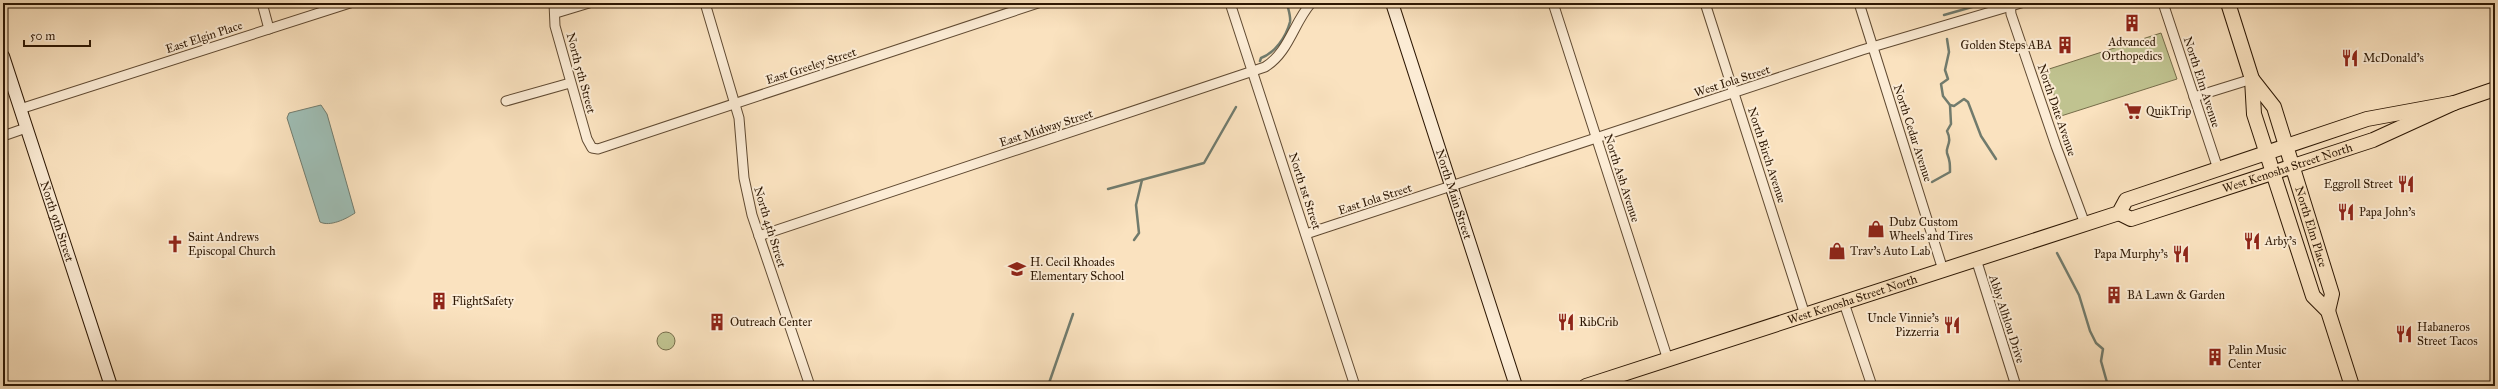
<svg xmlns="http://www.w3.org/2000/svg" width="2498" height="389" viewBox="0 0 2498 389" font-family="'IM FELL Great Primer',serif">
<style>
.green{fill:#c0c390;stroke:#766d4a}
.water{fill:#9ebdb4;stroke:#717b6d}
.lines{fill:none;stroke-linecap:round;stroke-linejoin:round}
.stream{stroke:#717b6d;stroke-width:2.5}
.street-casing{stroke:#604a32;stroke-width:11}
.secondary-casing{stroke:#2d1703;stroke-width:14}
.primary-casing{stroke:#2d1703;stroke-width:16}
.street{stroke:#fcecd5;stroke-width:9}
.secondary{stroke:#fcecd5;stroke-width:12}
.primary{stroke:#fae2bf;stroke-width:14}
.labels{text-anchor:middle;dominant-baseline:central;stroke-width:4;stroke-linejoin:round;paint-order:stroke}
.street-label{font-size:12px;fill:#2d1703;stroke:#fcecd5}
.poi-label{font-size:12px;fill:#2d1703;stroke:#fcecd5;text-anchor:start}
</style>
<rect width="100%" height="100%" fill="#fae2bf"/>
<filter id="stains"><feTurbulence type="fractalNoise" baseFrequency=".005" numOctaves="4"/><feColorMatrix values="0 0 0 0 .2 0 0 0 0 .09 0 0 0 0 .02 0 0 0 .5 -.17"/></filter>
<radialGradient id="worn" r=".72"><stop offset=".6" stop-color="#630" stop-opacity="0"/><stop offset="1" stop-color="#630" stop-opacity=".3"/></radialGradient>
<g class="green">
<path d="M2161 33 2177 79 2061 116 2046 70Z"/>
<circle cx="666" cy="341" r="9"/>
</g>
<path class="water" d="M321 105 327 114 355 213C346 219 330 227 320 222L287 118 289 113Z"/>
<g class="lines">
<g class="stream">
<path d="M1944 15 1986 3"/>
<path d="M1947 39 1949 52 1945 70 1948 79 1941 84 1943 96 1950 105 1954 106 1964 99 1968 102 1981 136 1996 159"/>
<path d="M1260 61 1261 58C1275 53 1286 37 1290 22 1291 16 1288 9 1287 3"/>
<path d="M1932 182 1950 172C1950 164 1950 161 1947 153 1945 147 1953 143 1947 131L1951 124 1950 105"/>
<path d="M1108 189 1204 163 1236 107"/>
<path d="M1134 240 1139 233 1136 205 1142 180"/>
<path d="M2057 253 2079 295 2090 331 2096 343 2103 349 2101 361 2108 386"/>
<path d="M1048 386 1073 314"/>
</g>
<g class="street-casing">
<g id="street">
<path d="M262 3 269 29"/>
<path d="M554 3 555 26 587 139 592 148 598 149 1038 3"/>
<path d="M705 3 739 118 744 178 752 215 810 386"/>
<path d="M1230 3 1355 386"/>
<path d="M1553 3 1668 360"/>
<path d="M1705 3 1805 315"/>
<path d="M1859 3 1943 270"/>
<path d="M2010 3 2011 14 2056 146 2085 224"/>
<path d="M2163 3 2218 169"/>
<path d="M556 13 589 3"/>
<path d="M2194 97 2252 79"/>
<path d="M506 101 570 83"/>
<path d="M20 109 350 3"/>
<path d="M3 136 26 128"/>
<path d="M1306 234 1862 50 2021 3"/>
<path d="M759 236 1265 67C1289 52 1293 24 1311 3"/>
<path d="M1976 259 2016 386"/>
<path d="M1844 303 1872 386"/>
</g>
</g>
<g class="secondary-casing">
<g id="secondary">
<path id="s1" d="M1392 3 1516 386"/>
<path id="s2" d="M3 56 111 386"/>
</g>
</g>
<g class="primary-casing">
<g id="primary">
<path d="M2228 3 2252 79 2254 114 2313 296 2328 311 2352 386"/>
<path id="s3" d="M2252 79 2274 107 2332 294 2328 311"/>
<path id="s4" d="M2119 213 2131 219 2373 140 2454 103 2495 89"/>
<path id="s5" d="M1586 386 2119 213 2126 200 2367 119 2454 103"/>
</g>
</g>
<use href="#street" class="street"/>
<use href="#secondary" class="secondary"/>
<use href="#primary" class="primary"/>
</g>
<defs>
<g id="building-bare" transform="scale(1.38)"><path d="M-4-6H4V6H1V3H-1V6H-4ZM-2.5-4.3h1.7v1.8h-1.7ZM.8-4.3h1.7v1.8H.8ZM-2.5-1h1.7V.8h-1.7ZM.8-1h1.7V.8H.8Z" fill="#8f2418" stroke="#fcecd5" stroke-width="2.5" paint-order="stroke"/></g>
<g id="restaurant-bare" transform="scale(1.38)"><path d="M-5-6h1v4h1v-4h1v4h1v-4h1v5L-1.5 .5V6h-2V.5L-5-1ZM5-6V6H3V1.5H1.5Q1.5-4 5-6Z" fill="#8f2418" stroke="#fcecd5" stroke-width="2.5" paint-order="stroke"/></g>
<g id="supermarket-bare" transform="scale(1.38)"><path d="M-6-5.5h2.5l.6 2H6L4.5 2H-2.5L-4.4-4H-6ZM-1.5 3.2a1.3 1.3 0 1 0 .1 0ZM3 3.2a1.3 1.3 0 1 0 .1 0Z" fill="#8f2418" stroke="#fcecd5" stroke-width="2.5" paint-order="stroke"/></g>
<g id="shop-bare" transform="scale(1.38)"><path d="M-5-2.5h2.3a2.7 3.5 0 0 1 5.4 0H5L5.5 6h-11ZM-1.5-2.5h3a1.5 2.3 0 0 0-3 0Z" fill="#8f2418" stroke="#fcecd5" stroke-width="2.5" paint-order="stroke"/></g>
<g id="church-bare" transform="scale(1.38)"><path d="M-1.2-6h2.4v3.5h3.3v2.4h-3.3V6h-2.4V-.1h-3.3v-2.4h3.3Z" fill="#8f2418" stroke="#fcecd5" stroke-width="2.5" paint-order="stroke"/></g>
<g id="school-bare" transform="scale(1.38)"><path d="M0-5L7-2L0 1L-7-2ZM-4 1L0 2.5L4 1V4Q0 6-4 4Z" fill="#8f2418" stroke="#fcecd5" stroke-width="2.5" paint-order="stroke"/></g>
</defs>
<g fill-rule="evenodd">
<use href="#building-bare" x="2132" y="23"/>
<use href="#building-bare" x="2065" y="45"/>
<use href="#restaurant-bare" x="2350" y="58"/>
<use href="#supermarket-bare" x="2133" y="111"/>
<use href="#restaurant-bare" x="2406" y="184"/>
<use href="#restaurant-bare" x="2346" y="212"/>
<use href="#shop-bare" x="1876" y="229"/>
<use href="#restaurant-bare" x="2252" y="241"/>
<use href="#church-bare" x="175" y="244"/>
<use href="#shop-bare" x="1837" y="251"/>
<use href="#restaurant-bare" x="2181" y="254"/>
<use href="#school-bare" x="1017" y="269"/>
<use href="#building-bare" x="2114" y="295"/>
<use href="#building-bare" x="439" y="301"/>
<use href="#building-bare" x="717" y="322"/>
<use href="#restaurant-bare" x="1566" y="322"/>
<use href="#restaurant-bare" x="1952" y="325"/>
<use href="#restaurant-bare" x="2404" y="334"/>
<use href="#building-bare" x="2215" y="357"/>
</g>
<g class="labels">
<g class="street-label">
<text transform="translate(204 37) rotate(-18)">East Elgin Place</text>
<text transform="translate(811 66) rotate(-18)">East Greeley Street</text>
<text transform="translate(581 73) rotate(75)">North 5th Street</text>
<text transform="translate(1732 81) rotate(-18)">West Iola Street</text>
<text transform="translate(2202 82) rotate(72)">North Elm Avenue</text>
<text transform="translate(2057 110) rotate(71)">North Date Avenue</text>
<text transform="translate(1046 128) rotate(-18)">East Midway Street</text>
<text transform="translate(1913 133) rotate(72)">North Cedar Avenue</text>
<text transform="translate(1767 155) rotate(72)">North Birch Avenue</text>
<text stroke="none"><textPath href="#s4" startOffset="178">West Kenosha Street North</textPath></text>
<text transform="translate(1622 178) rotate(72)">North Ash Avenue</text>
<text transform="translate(1305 191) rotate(72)">North 1st Street</text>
<text stroke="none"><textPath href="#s1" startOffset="201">North Main Street</textPath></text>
<text transform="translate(1375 199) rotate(-18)">East Iola Street</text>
<text stroke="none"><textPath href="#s2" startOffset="174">North 9th Street</textPath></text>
<text stroke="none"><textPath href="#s3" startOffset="161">North Elm Place</textPath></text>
<text transform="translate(770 227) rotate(73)">North 4th Street</text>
<text stroke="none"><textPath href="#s5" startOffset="280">West Kenosha Street North</textPath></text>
<text transform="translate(2007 319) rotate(72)">Abby Alhlou Drive</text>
</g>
<g class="poi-label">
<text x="2132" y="42" text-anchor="middle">Advanced<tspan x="2132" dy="14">Orthopedics</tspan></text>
<text x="2052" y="45" text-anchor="end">Golden Steps ABA</text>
<text x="2363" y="58">McDonald's</text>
<text x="2146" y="111">QuikTrip</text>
<text x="2393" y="184" text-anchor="end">Eggroll Street</text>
<text x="2359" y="212">Papa John's</text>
<text x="1889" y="222">Dubz Custom<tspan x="1889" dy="14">Wheels and Tires</tspan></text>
<text x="188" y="237">Saint Andrews<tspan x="188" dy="14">Episcopal Church</tspan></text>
<text x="2265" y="241">Arby's</text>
<text x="1850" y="251">Trav's Auto Lab</text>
<text x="2168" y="254" text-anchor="end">Papa Murphy's</text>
<text x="1030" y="262">H. Cecil Rhoades<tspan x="1030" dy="14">Elementary School</tspan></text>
<text x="2127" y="295">BA Lawn &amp; Garden</text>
<text x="452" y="301">FlightSafety</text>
<text x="1939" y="318" text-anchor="end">Uncle Vinnie's<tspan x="1939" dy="14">Pizzerria</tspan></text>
<text x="730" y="322">Outreach Center</text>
<text x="1579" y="322">RibCrib</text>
<text x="2417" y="327">Habaneros<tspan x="2417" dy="14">Street Tacos</tspan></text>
<text x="2228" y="350">Palin Music<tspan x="2228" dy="14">Center</tspan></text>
</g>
</g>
<rect width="2498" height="389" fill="none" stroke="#fae2bf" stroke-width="16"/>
<rect x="4" y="4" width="2490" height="381" fill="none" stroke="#2d1703" stroke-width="2"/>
<rect x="8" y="8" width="2482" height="373" fill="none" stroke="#2d1703"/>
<path d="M24 40v6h66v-6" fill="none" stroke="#2d1703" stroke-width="2"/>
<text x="30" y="40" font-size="12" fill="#2d1703" stroke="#fcecd5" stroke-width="3" paint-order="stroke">50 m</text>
<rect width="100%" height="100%" filter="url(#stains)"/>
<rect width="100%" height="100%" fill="url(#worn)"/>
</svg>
